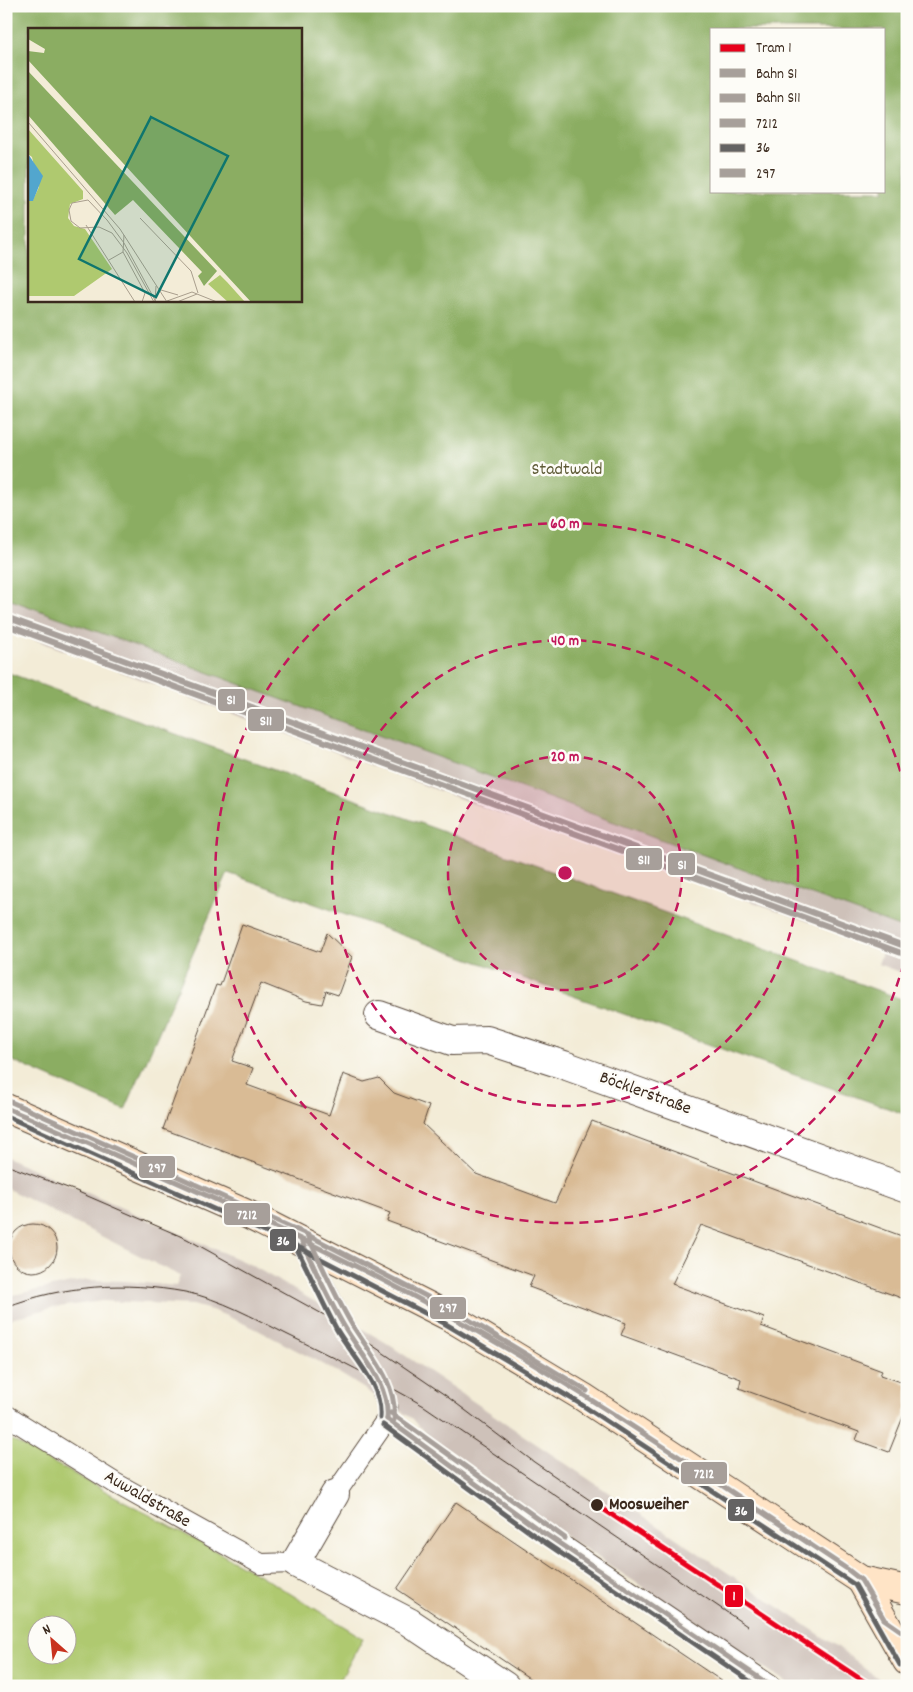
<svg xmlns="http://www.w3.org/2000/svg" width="913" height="1692" viewBox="0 0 913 1692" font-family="Dekko,sans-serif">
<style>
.industrial{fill:#cec1b9}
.green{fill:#afc96f;stroke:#757a46;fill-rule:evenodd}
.forest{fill:#8bad62;stroke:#636c40;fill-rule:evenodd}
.building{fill:#d9bb95}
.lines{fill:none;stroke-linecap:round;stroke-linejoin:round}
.lane-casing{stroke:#57473a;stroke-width:22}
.street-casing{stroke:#57473a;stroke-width:30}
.secondary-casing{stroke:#57473a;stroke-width:30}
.lane{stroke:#fff;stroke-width:20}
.street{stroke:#fff;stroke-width:28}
.secondary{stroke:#ffe4c6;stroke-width:28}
.tram{stroke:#3b2a1e;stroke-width:1}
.bus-1-casing{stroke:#fdfcf7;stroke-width:9}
.bus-2-casing{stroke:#fdfcf7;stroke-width:9}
.bus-3-casing{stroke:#fdfcf7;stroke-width:9}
.bus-1{stroke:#a79f9a;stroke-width:5}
.bus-2{stroke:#646363;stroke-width:5}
.bus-3{stroke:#a79f9a;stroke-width:5}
.rail-1-casing{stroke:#fdfcf7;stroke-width:10}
.rail-2-casing{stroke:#fdfcf7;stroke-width:10}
.rail-1{stroke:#a79f9a;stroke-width:6}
.rail-2{stroke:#a79f9a;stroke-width:6}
.tram-1-casing{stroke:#fdfcf7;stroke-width:9}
.tram-1{stroke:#e8001b;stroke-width:5}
.ring{fill:none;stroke:#c2185b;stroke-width:2.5;stroke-dasharray:9 6}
.stop-dot{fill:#3b2a1e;stroke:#fdfcf7;stroke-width:2}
.labels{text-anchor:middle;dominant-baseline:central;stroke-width:5;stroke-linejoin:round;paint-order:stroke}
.park-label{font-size:18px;fill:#5e5a36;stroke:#fdfcf7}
.street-label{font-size:18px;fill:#3b2a1e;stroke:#fdfcf7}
.stop-label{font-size:18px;font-weight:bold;fill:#3b2a1e;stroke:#fdfcf7;text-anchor:start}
.inset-road{fill:none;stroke:#a99e8d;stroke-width:1}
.view{fill:#0f766e;fill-opacity:0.15;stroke:#0f766e;stroke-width:2.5}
.inset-edge{fill:none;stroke:#3b2a1e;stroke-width:2.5}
.centre{fill:#c2185b;stroke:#fdfcf7;stroke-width:2.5}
.ring-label{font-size:15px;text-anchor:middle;font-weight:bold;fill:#c2185b;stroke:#fdfcf7;stroke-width:5;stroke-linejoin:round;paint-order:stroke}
.line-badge{stroke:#fdfcf7;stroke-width:2}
.badge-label{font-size:14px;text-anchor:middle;font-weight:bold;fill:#fff}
</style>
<rect width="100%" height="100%" fill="#fdfcf7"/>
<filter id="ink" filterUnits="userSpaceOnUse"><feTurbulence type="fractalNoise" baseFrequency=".02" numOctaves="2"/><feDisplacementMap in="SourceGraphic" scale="10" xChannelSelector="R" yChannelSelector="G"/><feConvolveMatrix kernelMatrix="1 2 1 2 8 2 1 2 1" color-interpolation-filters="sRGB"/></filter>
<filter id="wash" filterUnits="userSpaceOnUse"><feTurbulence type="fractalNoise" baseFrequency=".0096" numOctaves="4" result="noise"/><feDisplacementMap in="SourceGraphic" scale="20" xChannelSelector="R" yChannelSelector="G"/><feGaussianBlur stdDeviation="1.12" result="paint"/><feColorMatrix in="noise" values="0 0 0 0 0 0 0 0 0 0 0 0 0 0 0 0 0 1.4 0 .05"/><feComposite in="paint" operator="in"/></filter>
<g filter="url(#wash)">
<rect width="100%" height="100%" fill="#f3ecd7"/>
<g class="industrial">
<path d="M6 598 907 930V975L878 964 884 948 493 811 6 629Z"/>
<path d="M6 1157 251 1265 385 1342 838 1647 870 1673 891 1686H824L814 1679 810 1686H792L546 1523 428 1437 413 1419 334 1370 254 1328 215 1311 193 1305 102 1301 51 1308 6 1320 8 1296 86 1280 123 1281 176 1286 180 1276 6 1188Z"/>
</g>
<path class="green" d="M6 1437 258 1574 363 1638 337 1686H6ZM38 1624H68V1654H38Z"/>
<g class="forest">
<path d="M6 6H907V930L6 598ZM29 29H300V300H29ZM712 29H884V191H712Z"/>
<path d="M6 672 907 1001V1115L228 873 125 1110 6 1058Z"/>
</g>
<g id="blocks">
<g class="building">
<path d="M242 924 320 952 327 933 352 957 338 995 326 991 322 1004 306 1001 261 983 232 1061 253 1068 247 1085 329 1115 343 1074 364 1082 379 1078 394 1093 429 1106 423 1124 476 1174 555 1203 592 1121 907 1238V1300L701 1225 672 1284 764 1318 761 1326 882 1371 880 1375 907 1384V1407L889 1452 856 1440 859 1432 739 1388 741 1379 621 1335 626 1323 529 1287 534 1276 387 1221 390 1213 163 1129 216 985 220 986Z"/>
<circle cx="33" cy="1248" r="24"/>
<path d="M456 1502 729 1686H541L397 1589Z"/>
</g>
</g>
</g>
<g filter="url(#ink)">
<use href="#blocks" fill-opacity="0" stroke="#57473a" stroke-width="1"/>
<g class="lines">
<g class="lane-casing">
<g id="lane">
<path d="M301 1240 344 1326 379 1380 388 1408 387 1419 335 1494"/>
<path d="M6 1415 115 1483 261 1564 295 1563"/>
<path d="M387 1419 535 1527 771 1686"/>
</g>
</g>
<g class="street-casing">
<g id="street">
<path d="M379 1015 452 1041 487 1040 564 1065 907 1189"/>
<path d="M335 1494 295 1563 409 1622 505 1686"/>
</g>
</g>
<g class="secondary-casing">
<g id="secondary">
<path d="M6 1108 247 1214 448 1316 583 1397 861 1580 907 1590"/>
<path d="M861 1580 907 1661"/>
</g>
</g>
<use href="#lane" class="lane"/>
<use href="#street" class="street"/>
<use href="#secondary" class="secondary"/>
<g class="tram">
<path d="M6 1165 76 1191 187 1239 344 1326 445 1395 534 1462 597 1505"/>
<path d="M6 1307C63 1285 125 1281 185 1292 221 1299 254 1318 286 1334 333 1357 379 1380 424 1406L747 1626"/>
</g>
<g class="bus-1-casing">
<g id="bus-1">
<path d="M6 1108C155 1172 306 1236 448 1315 586 1391 716 1482 847 1569L861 1580 884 1619 907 1635"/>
<path d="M301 1240C315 1269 328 1299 344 1326 361 1355 390 1384 387 1419"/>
<path d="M387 1419 535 1527 771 1686"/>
</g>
</g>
<g class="bus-2-casing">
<g id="bus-2">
<path d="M6 1116 298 1247 444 1323 579 1403 855 1585 900 1665"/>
<path d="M294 1243C309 1272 322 1302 337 1330 353 1357 383 1385 380 1418"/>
<path d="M383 1425 531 1533 757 1686"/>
</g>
</g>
<g class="bus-3-casing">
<g id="bus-3">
<path d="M9 1101 304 1233 451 1309 587 1391"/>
<path d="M308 1237C322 1265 335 1296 351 1323 369 1353 398 1382 394 1420"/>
<path d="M391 1413 565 1538"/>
</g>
</g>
<use href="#bus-1" class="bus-1"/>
<use href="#bus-2" class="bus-2"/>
<use href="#bus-3" class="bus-3"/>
<g class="rail-1-casing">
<path id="rail-1" d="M6 617 907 947"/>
</g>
<g class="rail-2-casing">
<path id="rail-2" d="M6 625 904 954"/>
</g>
<use href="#rail-1" class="rail-1"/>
<use href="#rail-2" class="rail-2"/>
<g class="tram-1-casing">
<path id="tram-1" d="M597 1505 871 1686"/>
</g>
<use href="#tram-1" class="tram-1"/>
</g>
</g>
<circle cx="565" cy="873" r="117" fill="#c2185b" fill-opacity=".12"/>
<g class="ring">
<circle cx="565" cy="873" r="117"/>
<circle cx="565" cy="873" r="233"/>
<path d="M907 949A350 350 0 1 1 907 797"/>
</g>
<circle class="stop-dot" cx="597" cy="1505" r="7"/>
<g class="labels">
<g class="park-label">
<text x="567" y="470">Stadtwald</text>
</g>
<g class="street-label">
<text transform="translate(645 1094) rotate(20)">Böcklerstraße</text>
<text transform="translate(147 1500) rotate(30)">Auwaldstraße</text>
</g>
<g class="stop-label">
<text x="609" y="1505">Moosweiher</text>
</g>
</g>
<g transform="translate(28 28)">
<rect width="274" height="274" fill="#f3ecd7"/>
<path d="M0 101 55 163V171L42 176 40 190 46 198 57 201 84 241 46 268H0V173L5 172 11 159 4 129 0 126ZM192 247 199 254 217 274H200L180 256Z" fill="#afc96f"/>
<path d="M0 0H274V274H223L0 32V23L16 25 17 21 0 11ZM0 43 189 243 176 258 170 248 174 244 105 172 87 187 0 87Z" fill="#8bad62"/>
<path d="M0 126 15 148 5 173H0Z" fill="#52a6ce"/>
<path class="inset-road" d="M0 94 92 201 139 274M112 190 163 243 170 265M58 197 107 274M96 207 95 224 117 265 114 274M81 232 95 224M133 262 150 267M139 273 164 264 189 274M126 274 99 225 84 205 71 199 52 200 43 193 41 182 44 175 60 172 79 192 96 215 128 274M127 274 128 258M149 274 169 266"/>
<path class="view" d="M123 89 200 128 128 269 51 231Z"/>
<rect width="274" height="274" class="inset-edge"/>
</g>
<circle cx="565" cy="873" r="8" class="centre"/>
<g class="ring-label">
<text x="565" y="528">60 m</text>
<text x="565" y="645">40 m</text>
<text x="565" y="761">20 m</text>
</g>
<g class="line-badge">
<rect x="217" y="688" width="29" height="24" rx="5" fill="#a79f9a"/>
<rect x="247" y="708" width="38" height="24" rx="5" fill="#a79f9a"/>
<rect x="625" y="847" width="38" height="24" rx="5" fill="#a79f9a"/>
<rect x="667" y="852" width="29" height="24" rx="5" fill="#a79f9a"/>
<rect x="138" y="1155" width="38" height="24" rx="5" fill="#a79f9a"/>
<rect x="223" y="1202" width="48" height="24" rx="5" fill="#a79f9a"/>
<rect x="269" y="1228" width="28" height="24" rx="5" fill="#646363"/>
<rect x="429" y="1296" width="38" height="24" rx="5" fill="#a79f9a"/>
<rect x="680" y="1461" width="48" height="24" rx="5" fill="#a79f9a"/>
<rect x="727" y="1498" width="28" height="24" rx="5" fill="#646363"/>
<rect x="724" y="1584" width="20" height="24" rx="5" fill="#e8001b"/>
</g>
<g class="badge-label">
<text x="231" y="704">S1</text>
<text x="266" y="725">S11</text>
<text x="644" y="864">S11</text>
<text x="682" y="869">S1</text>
<text x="157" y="1172">297</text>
<text x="247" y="1219">7212</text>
<text x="283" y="1245">36</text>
<text x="448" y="1312">297</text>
<text x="704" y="1478">7212</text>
<text x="741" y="1515">36</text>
<text x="734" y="1600">1</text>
</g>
<rect width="913" height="1692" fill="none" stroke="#fdfcf7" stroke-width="25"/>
<rect x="710" y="28" width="175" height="165" fill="#fdfcf7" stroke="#afa8a0"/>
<rect x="720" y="44" width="25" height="8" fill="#e8001b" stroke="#afa8a0"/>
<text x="756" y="52" font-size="15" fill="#3b2a1e">Tram 1</text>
<rect x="720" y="69" width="25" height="8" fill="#a79f9a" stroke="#afa8a0"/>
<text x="756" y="78" font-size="15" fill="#3b2a1e">Bahn S1</text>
<rect x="720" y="94" width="25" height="8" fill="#a79f9a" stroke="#afa8a0"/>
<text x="756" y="102" font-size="15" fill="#3b2a1e">Bahn S11</text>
<rect x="720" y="119" width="25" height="8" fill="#a79f9a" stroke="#afa8a0"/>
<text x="756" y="128" font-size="15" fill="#3b2a1e">7212</text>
<rect x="720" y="144" width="25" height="8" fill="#646363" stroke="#afa8a0"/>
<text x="756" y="152" font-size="15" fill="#3b2a1e">36</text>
<rect x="720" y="169" width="25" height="8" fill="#a79f9a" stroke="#afa8a0"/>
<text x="756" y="178" font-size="15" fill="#3b2a1e">297</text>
<g transform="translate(52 1640) rotate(333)"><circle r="24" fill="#fdfcf7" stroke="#afa8a0"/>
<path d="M0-4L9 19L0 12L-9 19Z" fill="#c8321e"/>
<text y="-8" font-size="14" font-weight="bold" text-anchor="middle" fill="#3b2a1e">N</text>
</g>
</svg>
